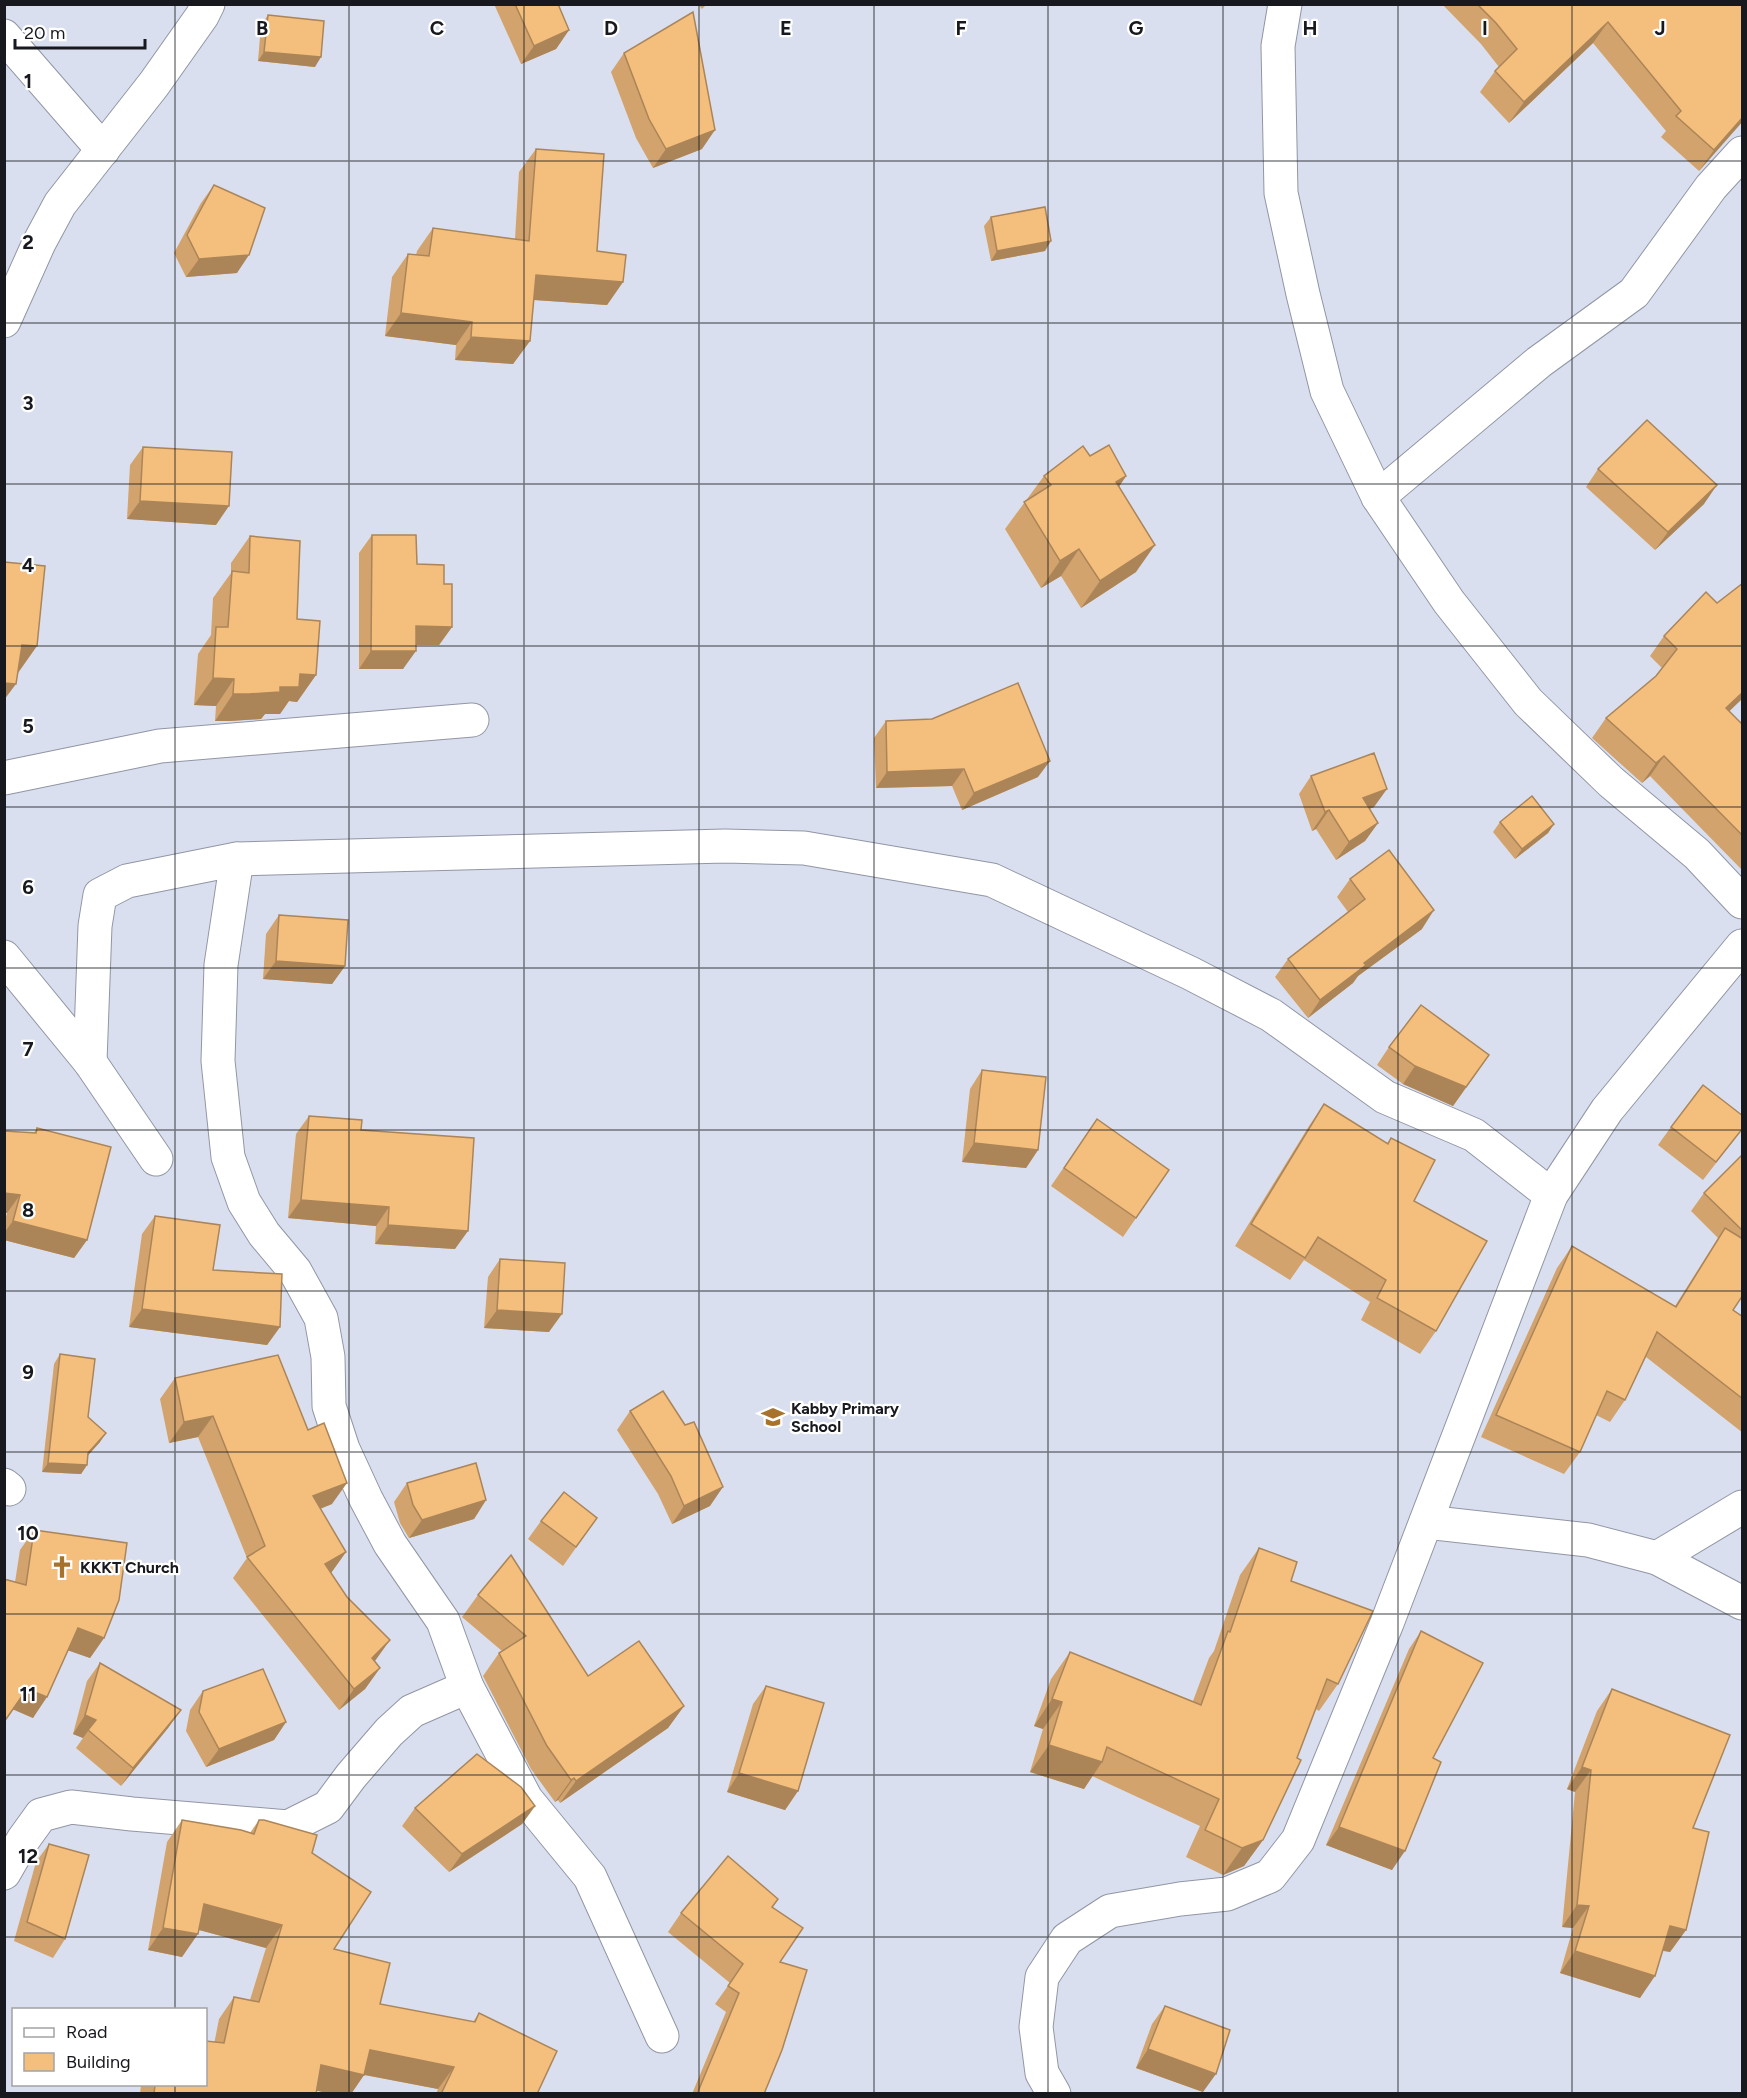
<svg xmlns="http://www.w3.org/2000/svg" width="1747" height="2098" viewBox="0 0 1747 2098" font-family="Figtree,sans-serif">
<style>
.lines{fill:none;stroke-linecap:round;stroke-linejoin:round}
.street-casing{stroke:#9196a5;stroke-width:35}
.street{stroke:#fff;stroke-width:33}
.wall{fill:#d2a36c}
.shaded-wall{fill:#ab8558}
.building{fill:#f4be7d;stroke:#ab8558;stroke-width:1.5}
.grid{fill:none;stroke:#17191e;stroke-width:1.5;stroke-opacity:0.55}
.labels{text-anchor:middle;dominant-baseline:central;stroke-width:4.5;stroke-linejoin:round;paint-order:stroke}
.poi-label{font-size:16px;font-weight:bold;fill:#17191e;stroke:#fff;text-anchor:start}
.grid-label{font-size:20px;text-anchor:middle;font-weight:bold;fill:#17191e;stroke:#fff;stroke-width:4.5;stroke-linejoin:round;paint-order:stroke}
</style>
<rect width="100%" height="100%" fill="#dadfef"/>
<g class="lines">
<g class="street-casing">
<g id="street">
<path d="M1285 4 1278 46 1281 193 1303 294 1327 391 1378 497 1449 602 1528 702 1611 782 1697 854 1742 902"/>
<path d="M4 36 103 150"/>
<path d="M4 321 39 243 60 204 154 84 202 16 208 4"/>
<path d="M1378 497 1539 362 1634 293 1711 187 1742 153"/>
<path d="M4 778 160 746 472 720"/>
<path d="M237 859 221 965 218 1061 228 1157 244 1202 264 1234 295 1271 321 1318 328 1357 329 1406 343 1449 366 1499 390 1544 443 1621 467 1687 526 1799 590 1877 662 2036"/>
<path d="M4 957 90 1062 156 1159"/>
<path d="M90 1062 95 926 100 895 127 881 237 859 725 846 804 848 992 880 1190 973 1271 1015 1385 1097 1474 1135 1551 1195"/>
<path d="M4 1485 9 1489"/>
<path d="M1426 1522 1588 1540 1657 1558 1742 1603"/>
<path d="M1657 1558 1742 1507"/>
<path d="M4 1873 23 1840 41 1815 71 1807 132 1814 288 1827 328 1807 351 1776 389 1732 412 1711 467 1687"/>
<path d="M1054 2094 1042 2073 1036 2027 1042 1977 1067 1939 1110 1911 1180 1899 1227 1894 1270 1876 1298 1840 1387 1623 1551 1195 1607 1110 1742 946"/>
</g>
</g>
<use href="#street" class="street"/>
</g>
<g class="wall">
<path d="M494 4H558L569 30 556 49 521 64Z"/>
<path d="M698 4H707L702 9Z"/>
<path d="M1442 4H1743V121L1699 171 1661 137 1666 131 1593 43 1509 123 1480 92 1495 71 1499 67 1481 44Z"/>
<path d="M268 15 315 67 258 61 261 25Z"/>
<path d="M624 53 702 149 653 168 636 138 611 72Z"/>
<path d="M536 149 597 251 623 282 607 305 534 300 530 341 513 364 455 360 456 345 385 336 392 277 408 254 416 255 417 251 433 228 515 239 519 172Z"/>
<path d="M214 185 237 273 186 277 174 253 201 203Z"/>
<path d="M991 217 1045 251 991 261 984 226Z"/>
<path d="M143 447 216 525 127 519 130 465Z"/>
<path d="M1090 456 1126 476 1119 487 1136 572 1081 608 1061 576 1041 588 1005 529 1044 476Z"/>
<path d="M1598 469 1704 504 1655 550 1586 487Z"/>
<path d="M372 535 417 564 444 584 452 627 439 645H416L403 669H359V553Z"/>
<path d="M250 536 297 619 316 675 297 702 289 701 280 714H265L261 719 230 721H215L216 706 194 705 198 654 211 635 213 598 231 573V563Z"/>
<path d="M1743 583V698L1729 711 1743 725V871L1650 776 1642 783 1592 738 1606 718 1656 676 1662 668 1650 656 1664 636 1717 603Z"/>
<path d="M886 721 1038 777 962 810 952 786 876 788 874 738Z"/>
<path d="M1311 776 1374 807 1369 809 1378 823 1365 841 1336 860 1316 829 1312 831 1299 794Z"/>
<path d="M1500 822 1554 824 1548 833 1515 859 1493 832Z"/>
<path d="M1350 879 1422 929 1358 976 1353 983 1308 1018 1275 977 1288 959 1348 912 1337 897Z"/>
<path d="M279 915 345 966 332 984 263 979 266 934Z"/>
<path d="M1389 1047 1489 1055 1453 1106 1403 1084 1377 1065Z"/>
<path d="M982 1070 1038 1150 1026 1168 962 1162 970 1089Z"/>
<path d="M1324 1104 1387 1143 1391 1138 1414 1201 1436 1331 1420 1354 1361 1320 1370 1302 1304 1260 1290 1280 1235 1246 1309 1126Z"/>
<path d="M309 1116 361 1130 455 1249 375 1244 376 1226 288 1218 296 1134Z"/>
<path d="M1097 1119 1169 1170 1123 1237 1051 1186Z"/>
<path d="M1671 1127 1743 1128 1703 1180 1658 1145Z"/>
<path d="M37 1128 87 1240 74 1258 4 1240V1223L7 1213H4V1131L34 1133Z"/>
<path d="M1743 1154V1295L1733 1310 1743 1317V1433L1646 1357 1625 1400 1610 1422 1596 1415 1580 1452 1564 1474 1481 1437 1557 1268 1572 1246 1675 1306 1718 1238 1691 1211 1704 1193Z"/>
<path d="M155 1216 213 1270 280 1327 267 1345 129 1327 142 1234Z"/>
<path d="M500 1259 549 1332 484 1328 488 1277Z"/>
<path d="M60 1354 100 1442 88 1455 87 1465 81 1474 42 1472 54 1364Z"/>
<path d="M175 1378 332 1504 320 1509 346 1552 331 1573 375 1661 380 1668 365 1689 339 1710 233 1578 247 1558 198 1437 169 1443 160 1399Z"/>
<path d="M630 1411 685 1425 710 1506 672 1524 658 1494 617 1430Z"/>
<path d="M407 1483 486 1500 474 1519 409 1538 400 1523 394 1502Z"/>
<path d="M597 1518 563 1566 528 1539 541 1521Z"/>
<path d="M34 1530 104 1638 90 1658 68 1650 33 1718 13 1709 15 1582 20 1550Z"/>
<path d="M1259 1548 1291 1581 1338 1684 1319 1711 1316 1709 1263 1840 1244 1866 1223 1875 1186 1857 1200 1826 1092 1776 1084 1789 1030 1772 1043 1729 1034 1726 1051 1679 1070 1652 1193 1701 1209 1658 1214 1651 1240 1575Z"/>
<path d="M478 1595 588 1676 684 1706 668 1728 560 1803 558 1800 555 1802 531 1769 483 1676 499 1653 502 1651 462 1617Z"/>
<path d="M1421 1631 1433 1758 1392 1870 1326 1845 1409 1649Z"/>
<path d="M100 1663 181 1710 168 1728 121 1786 76 1748 83 1738 73 1734 87 1681Z"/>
<path d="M766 1686 798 1791 785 1810 727 1792 753 1704Z"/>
<path d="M1612 1689 1693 1828 1686 1930 1670 1952 1663 1951 1640 1998 1560 1973 1573 1928 1562 1927 1575 1792 1567 1789 1597 1711Z"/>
<path d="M203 1691 286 1722 274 1740 206 1767 186 1731 190 1710Z"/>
<path d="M535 1806 522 1824 449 1872 402 1826 415 1808Z"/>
<path d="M182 1820 250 1833 259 1820 312 1853 334 1949 380 2004 473 2022 479 2013 537 2094H436L438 2089 364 2075 351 2094H330L317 2090 316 2094H140L141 2085H206L219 2019 234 1997 250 2000 266 1948 199 1930 182 1957 148 1950 167 1842Z"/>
<path d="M49 1844 65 1939 53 1958 14 1941 36 1862Z"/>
<path d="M778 1899 773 1907 780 1962 764 2094H692L726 2012 715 2004 730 1983 668 1932 681 1913Z"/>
<path d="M1165 2006 1203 2092 1136 2068 1152 2024Z"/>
</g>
<g class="shaded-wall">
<path d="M1608 22 1593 43 1509 123 1524 102Z"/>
<path d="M569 30 556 49 521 64 534 46Z"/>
<path d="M264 52 321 57 315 67 258 61Z"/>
<path d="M1743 117V121L1699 171 1714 150Z"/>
<path d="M715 130 702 149 653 168 666 149Z"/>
<path d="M1051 241 1045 251 991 261 997 251Z"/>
<path d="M249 255 237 273 186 277 199 259Z"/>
<path d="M536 275 623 282 607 305 520 299Z"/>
<path d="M401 313 472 322 456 345 385 336Z"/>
<path d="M471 337 530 341 513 364 455 360Z"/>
<path d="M1126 476 1108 503 1116 482Z"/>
<path d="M1717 485 1704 504 1655 550 1668 532Z"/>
<path d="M140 501 229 506 216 525 127 519Z"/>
<path d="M1155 545 1136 572 1081 608 1100 581Z"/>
<path d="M1079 549 1061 576 1041 588 1060 561Z"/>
<path d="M416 626 452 627 439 645H403Z"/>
<path d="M22 645 37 646 18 673 4 672Z"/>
<path d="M371 651H416L403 669H359Z"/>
<path d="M300 674 316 675 297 702 289 701 280 714H265L261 719 230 721H215L233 694 280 687Z"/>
<path d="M213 678 234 679 216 706 194 705Z"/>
<path d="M4 683 16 684 4 700Z"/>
<path d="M1743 692V698L1712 728 1726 708Z"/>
<path d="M1664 756 1650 776 1642 783 1656 763Z"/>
<path d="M1050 761 1038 777 962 810 974 793Z"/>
<path d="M964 769 952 786 876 788 887 772Z"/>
<path d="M1387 789 1374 807 1350 817 1363 798Z"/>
<path d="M1329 810 1316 829 1312 831 1325 812Z"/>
<path d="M1378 823 1365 841 1336 860 1349 842Z"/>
<path d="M1554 824 1548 833 1515 859 1522 849Z"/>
<path d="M1434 910 1422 929 1358 976 1353 983 1308 1018 1320 1000 1364 963Z"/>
<path d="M276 961 345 966 332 984 263 979Z"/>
<path d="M1489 1055 1453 1106 1403 1084 1415 1066Z"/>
<path d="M974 1143 1038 1150 1026 1168 962 1162Z"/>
<path d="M4 1193 20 1195 7 1213H4Z"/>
<path d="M301 1200 389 1207 376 1226 288 1218Z"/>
<path d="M13 1221 87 1240 74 1258 4 1240V1233Z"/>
<path d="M388 1225 468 1231 455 1249 375 1244Z"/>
<path d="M142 1309 280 1327 267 1345 129 1327Z"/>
<path d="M497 1310 562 1314 549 1332 484 1328Z"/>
<path d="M213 1416 198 1437 169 1443 184 1422Z"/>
<path d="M106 1433 100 1442 82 1462 88 1453Z"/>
<path d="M48 1463 87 1465 81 1474 42 1472Z"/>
<path d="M347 1483 332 1504 299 1517 313 1496Z"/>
<path d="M723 1487 710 1506 672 1524 684 1506Z"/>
<path d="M486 1500 474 1519 409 1538 422 1520Z"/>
<path d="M346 1552 331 1573 325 1564Z"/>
<path d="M78 1628 104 1638 90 1658 64 1649Z"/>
<path d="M390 1640 375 1661 357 1679 372 1658Z"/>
<path d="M380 1668 365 1689 339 1710 354 1689Z"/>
<path d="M27 1689 47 1697 33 1718 12 1709Z"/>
<path d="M1052 1699 1062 1702 1043 1729 1034 1726Z"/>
<path d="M684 1706 668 1728 560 1803 576 1781Z"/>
<path d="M181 1710 168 1728 121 1786 133 1768Z"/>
<path d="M85 1715 96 1720 83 1738 73 1734Z"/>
<path d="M286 1722 274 1740 206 1767 219 1749Z"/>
<path d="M1049 1745 1102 1762 1084 1789 1030 1772Z"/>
<path d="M1582 1767 1591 1770 1575 1792 1567 1789Z"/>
<path d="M739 1773 798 1791 785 1810 727 1792Z"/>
<path d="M574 1778 558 1800 555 1802 571 1780Z"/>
<path d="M535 1806 522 1824 449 1872 462 1854Z"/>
<path d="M1339 1827 1405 1851 1392 1870 1326 1845Z"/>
<path d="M1263 1840 1244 1866 1223 1875 1242 1848Z"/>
<path d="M204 1904 282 1925 266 1948 188 1927Z"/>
<path d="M1577 1905 1589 1906 1573 1928 1562 1927Z"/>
<path d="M1670 1926 1686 1930 1670 1952 1655 1949Z"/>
<path d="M163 1928 198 1934 182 1957 148 1950Z"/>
<path d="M1575 1951 1655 1976 1640 1998 1560 1973Z"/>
<path d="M1148 2049 1216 2074 1203 2092 1136 2068Z"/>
<path d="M370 2050 454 2067 438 2089 355 2073 364 2075 351 2094H330L306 2088 321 2065Z"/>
</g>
<g class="building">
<path d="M515 4H558L569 30 534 46Z"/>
<path d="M1477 4H1743V117L1714 150 1676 116 1681 111 1608 22 1524 102 1495 71 1517 49 1496 23Z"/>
<path d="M693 12 715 130 666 149 649 119 624 53Z"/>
<path d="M268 15 324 21 321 57 264 52Z"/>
<path d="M536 149 604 154 597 251 626 255 623 282 536 275 530 341 471 337 472 322 401 313 408 254 429 256 433 228 529 241Z"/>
<path d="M214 185 265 208 249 255 199 259 187 235Z"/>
<path d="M1045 207 1051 241 997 251 991 217Z"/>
<path d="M1647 420 1717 485 1668 532 1598 469Z"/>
<path d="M1109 445 1126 476 1116 482 1155 545 1100 581 1079 549 1060 561 1024 502 1051 485 1044 476 1083 446 1090 456Z"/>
<path d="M143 447 232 452 229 506 140 501Z"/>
<path d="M372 535H416L417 564 444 565V584H452V627L416 626V651H371Z"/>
<path d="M250 536 300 541 297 619 320 621 316 675 300 674 299 687H280V692L249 694H233L234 679 213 678 216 627H228L232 571 249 573Z"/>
<path d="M4 562 45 566 37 646 22 645 16 684 4 683Z"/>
<path d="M1743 583V692L1726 708 1743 725V836L1664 756 1656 763 1606 718 1656 676 1677 649 1664 636 1706 592 1717 603Z"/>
<path d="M1018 683 1050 761 974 793 964 769 887 772 886 721 932 719Z"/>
<path d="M1374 753 1387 789 1363 798 1378 823 1349 842 1329 810 1325 812 1311 776Z"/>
<path d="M1532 796 1554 824 1522 849 1500 822Z"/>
<path d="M1389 850 1434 910 1364 963 1366 965 1320 1000 1288 959 1365 899 1350 879Z"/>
<path d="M279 915 348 920 345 966 276 961Z"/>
<path d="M1421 1005 1489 1055 1466 1087 1415 1066 1389 1047Z"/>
<path d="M982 1070 1046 1077 1038 1150 974 1143Z"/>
<path d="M1703 1085 1743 1116V1128L1716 1162 1671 1127Z"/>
<path d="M1324 1104 1388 1144 1391 1138 1435 1160 1414 1201 1487 1241 1436 1331 1377 1298 1386 1280 1318 1237 1305 1258 1251 1224Z"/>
<path d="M309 1116 362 1120 361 1130 474 1138 468 1231 388 1225 389 1207 301 1200Z"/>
<path d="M1097 1119 1169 1170 1136 1218 1064 1168Z"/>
<path d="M37 1128 111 1147 87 1240 13 1221 20 1195 4 1193V1131L36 1133Z"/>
<path d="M1743 1154V1231L1704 1193Z"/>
<path d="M155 1216 220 1225 213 1270 282 1274 280 1327 142 1309Z"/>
<path d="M1725 1228 1743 1239V1295L1733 1310 1743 1317V1399L1657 1332 1625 1400 1607 1391 1580 1452 1496 1415 1572 1246 1676 1307Z"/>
<path d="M500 1259 565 1263 562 1314 497 1310Z"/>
<path d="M60 1354 95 1359 88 1417 106 1433 88 1453 87 1465 48 1463Z"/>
<path d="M278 1355 308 1430 324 1423 347 1483 313 1496 346 1552 325 1564 347 1597 390 1640 372 1658 380 1668 354 1689 247 1557 265 1546 213 1416 184 1422 175 1378Z"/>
<path d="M663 1391 685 1425 694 1422 723 1487 684 1506 671 1476 630 1411Z"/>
<path d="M476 1463 486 1500 422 1520 413 1505 407 1483Z"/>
<path d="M564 1492 597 1518 576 1547 541 1521Z"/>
<path d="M34 1530 127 1543 119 1600 104 1638 78 1628 47 1697 27 1689 4 1722V1579L26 1585Z"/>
<path d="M1259 1548 1297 1562 1291 1581 1373 1611 1338 1684 1327 1679 1297 1758 1301 1760 1263 1840 1242 1848 1205 1830 1219 1799 1107 1747 1102 1762 1049 1745 1062 1702 1052 1699 1070 1652 1201 1705 1228 1631 1230 1632Z"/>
<path d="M511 1555 588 1676 639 1641 684 1706 576 1781 574 1778 571 1780 547 1746 499 1653 526 1636 478 1595Z"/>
<path d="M1421 1631 1483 1663 1433 1758 1441 1762 1405 1851 1339 1827Z"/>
<path d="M100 1663 181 1710 133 1768 88 1730 96 1720 85 1715Z"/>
<path d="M263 1669 286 1722 219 1749 199 1712 203 1691Z"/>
<path d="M766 1686 824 1703 798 1791 739 1773Z"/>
<path d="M1612 1689 1730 1735 1693 1828 1709 1832 1686 1930 1670 1926 1655 1976 1575 1951 1589 1906 1577 1905 1591 1770 1582 1767Z"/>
<path d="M477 1754 521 1787 535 1806 462 1854 415 1808Z"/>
<path d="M182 1820 241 1830 254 1834 259 1820H264L317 1835 312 1853 371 1892 334 1949 390 1963 380 2004 475 2022 479 2013 557 2051 537 2094H441L454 2067 370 2050 364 2075 321 2065 316 2094H154L155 2085H206V2041L224 2043 234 1997 259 2002 282 1925 204 1904 198 1934 163 1928Z"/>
<path d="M49 1844 89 1855 65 1939 27 1922Z"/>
<path d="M728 1856 778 1899 772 1907 803 1928 780 1962 807 1970 782 2050 764 2094H697L739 1993 728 1986 743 1964 681 1913Z"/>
<path d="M1165 2006 1230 2030 1216 2074 1148 2049Z"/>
</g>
<path class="grid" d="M175 4V2010M349 4V2094M524 4V2094M699 4V2094M874 4V2094M1048 4V2094M1223 4V2094M1398 4V2094M1572 4V2094M4 161H1742M4 323H1742M4 484H1742M4 646H1742M4 807H1742M4 968H1742M4 1130H1742M4 1291H1742M4 1452H1742M4 1614H1742M4 1775H1742M4 1937H1742M175 2084V2094"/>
<defs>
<g id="school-bare" transform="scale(1.8)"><path d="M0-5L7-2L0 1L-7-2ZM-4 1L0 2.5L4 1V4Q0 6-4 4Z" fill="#a7732c" stroke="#fff" stroke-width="2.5" paint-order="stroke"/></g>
<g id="church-bare" transform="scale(1.8)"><path d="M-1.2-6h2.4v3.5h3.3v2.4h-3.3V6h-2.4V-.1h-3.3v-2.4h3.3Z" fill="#a7732c" stroke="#fff" stroke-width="2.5" paint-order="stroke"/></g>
</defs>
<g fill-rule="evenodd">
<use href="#school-bare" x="773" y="1417"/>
<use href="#church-bare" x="62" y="1567"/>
</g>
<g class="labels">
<g class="poi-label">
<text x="791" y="1408">Kabby Primary<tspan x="791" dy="18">School</tspan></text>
<text x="80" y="1567">KKKT Church</text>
</g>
</g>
<g class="grid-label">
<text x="262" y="35">B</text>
<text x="437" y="35">C</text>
<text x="611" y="35">D</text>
<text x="786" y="35">E</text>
<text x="961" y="35">F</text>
<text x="1136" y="35">G</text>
<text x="1310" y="35">H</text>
<text x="1485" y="35">I</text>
<text x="1660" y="35">J</text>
<text x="28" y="88">1</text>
<text x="28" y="249">2</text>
<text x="28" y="410">3</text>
<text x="28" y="572">4</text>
<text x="28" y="733">5</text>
<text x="28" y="894">6</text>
<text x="28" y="1056">7</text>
<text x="28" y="1217">8</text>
<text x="28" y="1379">9</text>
<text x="28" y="1540">10</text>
<text x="28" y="1701">11</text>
<text x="28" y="1863">12</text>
</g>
<rect width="1747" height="2098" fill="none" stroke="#17191e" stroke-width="12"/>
<rect x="12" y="2008" width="195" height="78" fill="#ffffff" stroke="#a2a3a5" stroke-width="1.5"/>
<rect x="24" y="2028" width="30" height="9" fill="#ffffff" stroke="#a2a3a5" stroke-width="1.5"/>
<text x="66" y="2038" font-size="18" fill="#17191e">Road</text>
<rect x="24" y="2053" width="30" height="18" fill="#f4be7d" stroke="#a2a3a5" stroke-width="1.5"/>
<text x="66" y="2068" font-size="18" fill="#17191e">Building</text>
<path d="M15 39v9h130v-9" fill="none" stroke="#17191e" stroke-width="3"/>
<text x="24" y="39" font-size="18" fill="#17191e" stroke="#ffffff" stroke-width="4.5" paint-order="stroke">20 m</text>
</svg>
